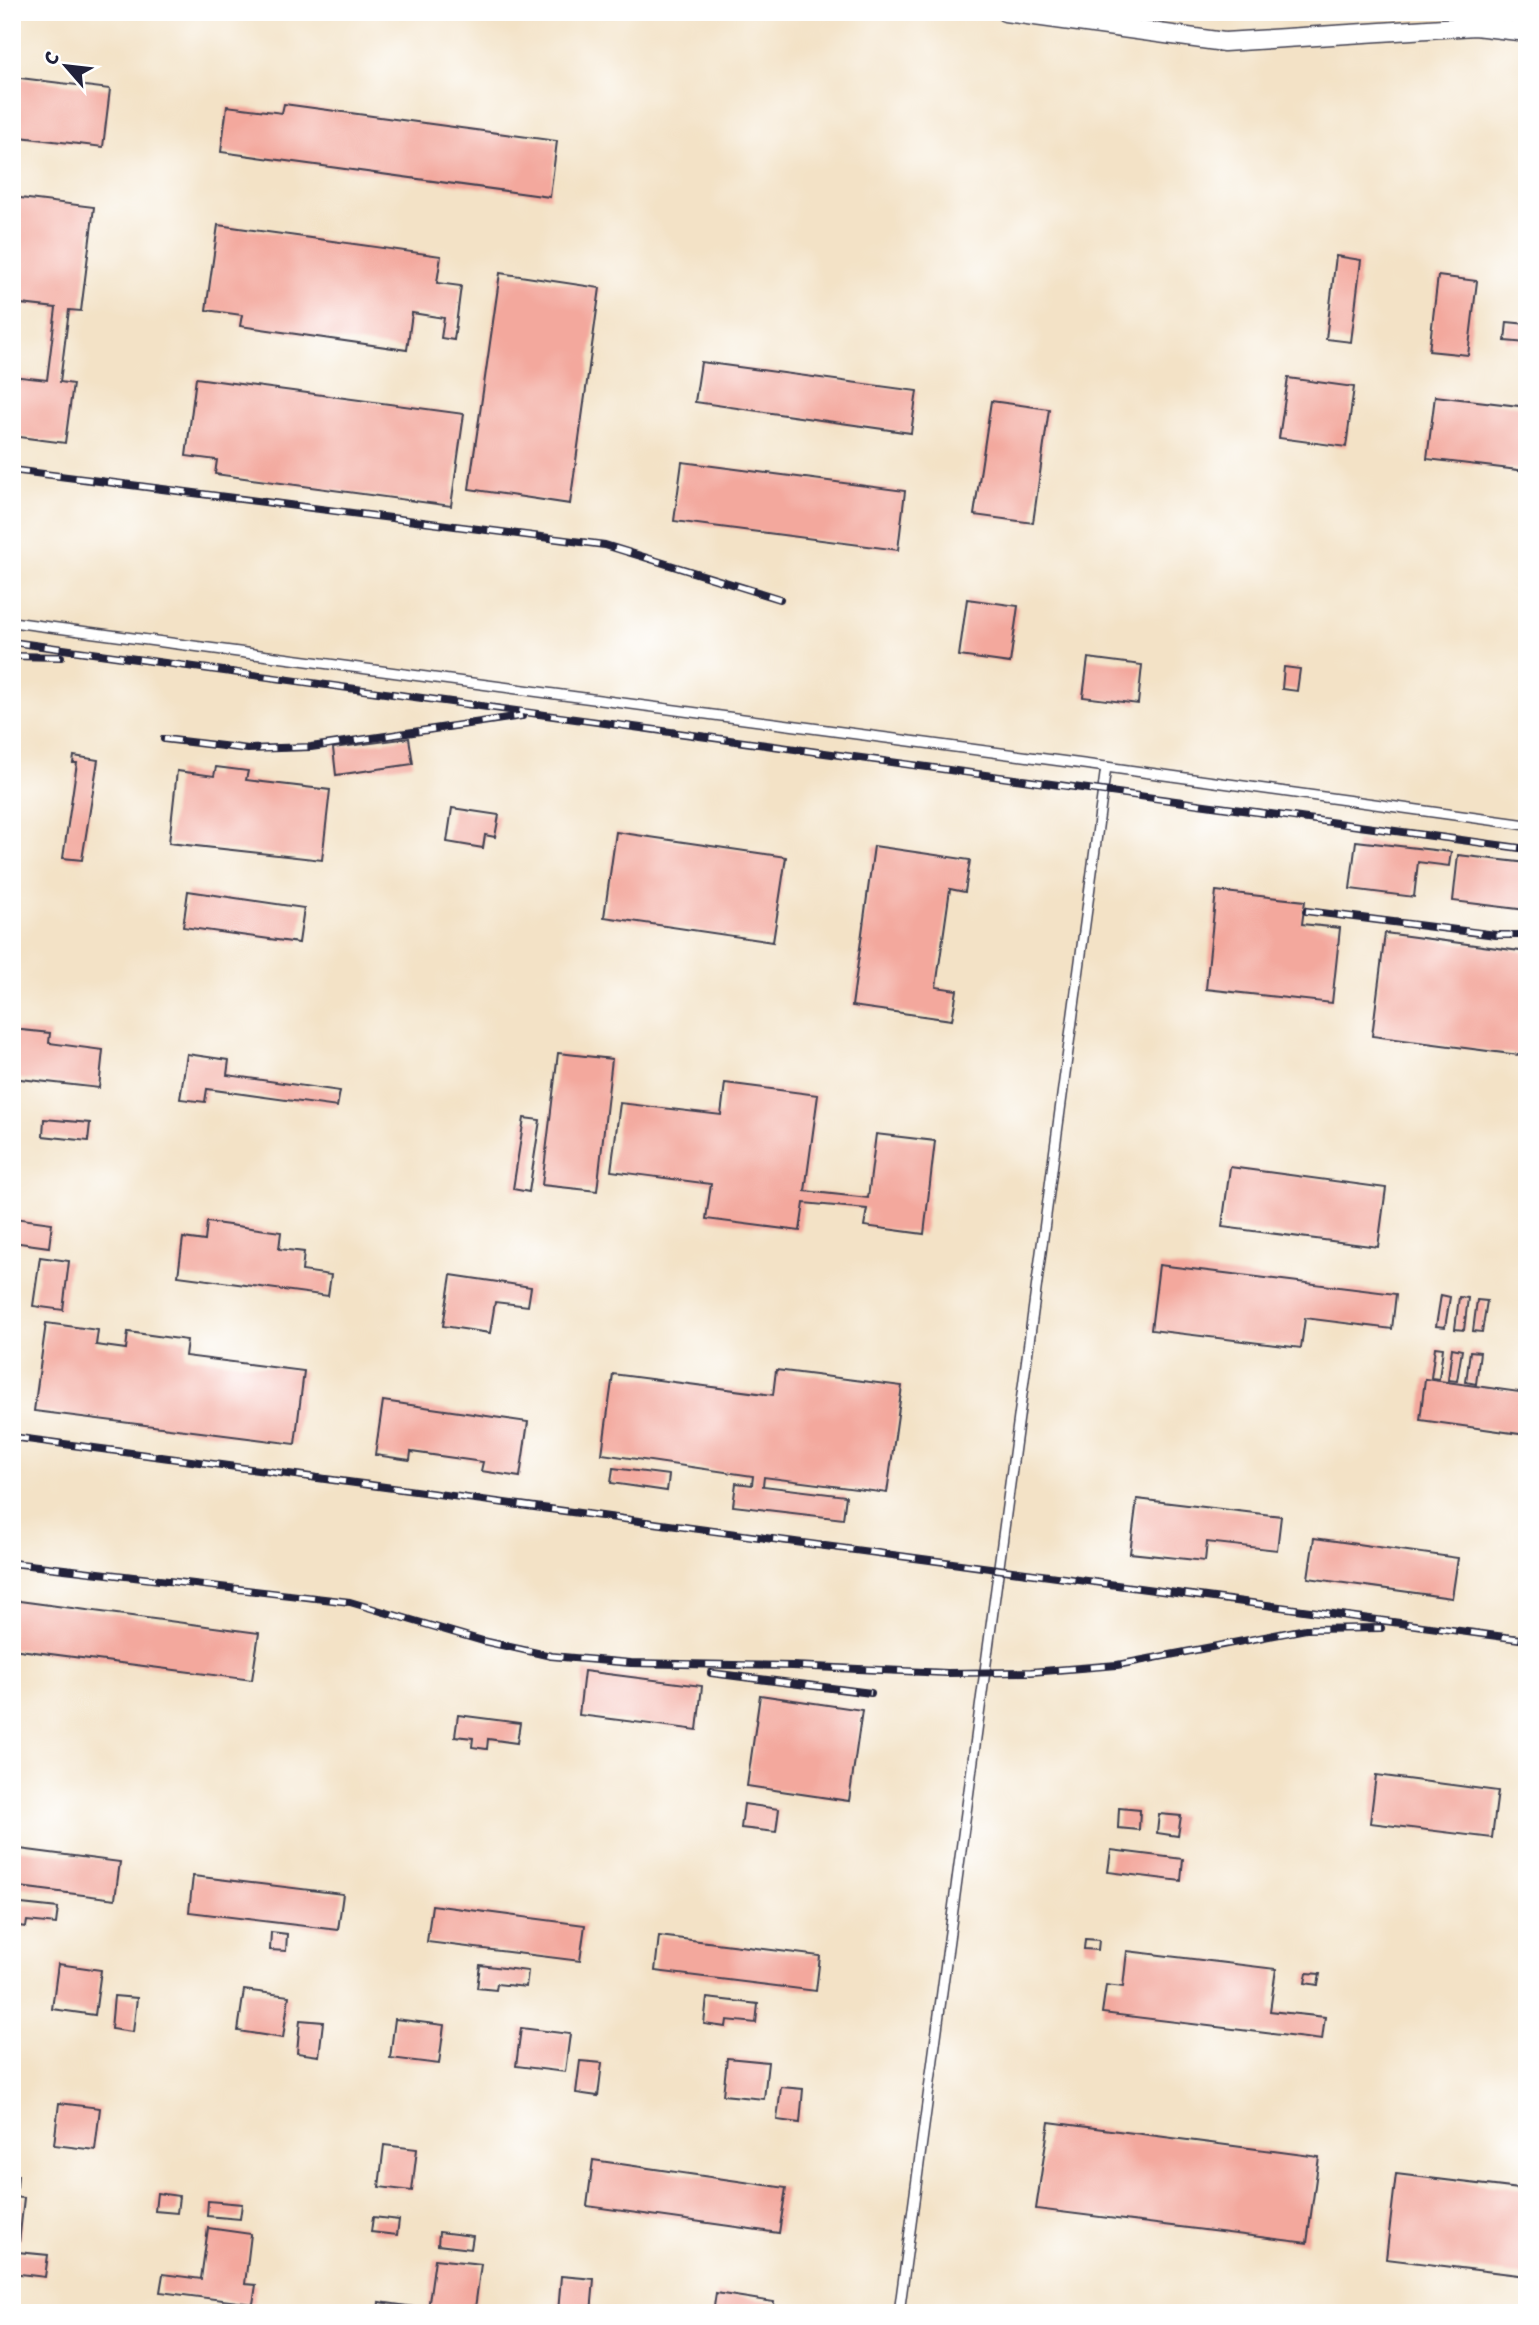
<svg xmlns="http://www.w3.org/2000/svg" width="1539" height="2325" viewBox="0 0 1539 2325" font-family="'Shantell Sans',sans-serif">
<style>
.building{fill:#f3a89d}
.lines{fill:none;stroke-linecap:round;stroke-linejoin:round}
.service-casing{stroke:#413f50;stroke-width:12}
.minor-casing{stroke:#413f50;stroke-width:21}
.service{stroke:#fff;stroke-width:9}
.minor{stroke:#fff;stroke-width:18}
.rail-casing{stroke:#22223b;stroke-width:8}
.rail{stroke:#fff;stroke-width:5;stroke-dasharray:16;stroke-linecap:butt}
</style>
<rect width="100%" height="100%" fill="#fff"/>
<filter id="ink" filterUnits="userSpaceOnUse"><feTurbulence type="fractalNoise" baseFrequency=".0143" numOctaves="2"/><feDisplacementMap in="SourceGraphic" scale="14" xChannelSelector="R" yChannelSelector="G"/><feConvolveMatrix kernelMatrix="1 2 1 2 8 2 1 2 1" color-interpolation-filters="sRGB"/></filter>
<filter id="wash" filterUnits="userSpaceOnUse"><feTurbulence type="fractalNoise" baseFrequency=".00686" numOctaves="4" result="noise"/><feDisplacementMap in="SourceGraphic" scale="28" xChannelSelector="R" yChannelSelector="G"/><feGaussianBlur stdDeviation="1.57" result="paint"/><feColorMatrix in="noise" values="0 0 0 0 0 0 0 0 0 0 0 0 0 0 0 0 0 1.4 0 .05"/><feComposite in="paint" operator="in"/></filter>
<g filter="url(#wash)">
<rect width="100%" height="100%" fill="#f3e2c6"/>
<g id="blocks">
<g class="building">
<path d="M12 77 110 89 103 147 12 136Z"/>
<path d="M284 104 557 141 550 197 221 152 227 106 282 113Z"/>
<path d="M12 197 94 207 81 311 69 310 60 382 73 384 65 443 12 436V376L47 380 56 308 12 303Z"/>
<path d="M218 225 441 256 437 283 461 286 454 340 441 338 444 318 412 313 407 350 240 326 242 315 206 310Z"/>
<path d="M1336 256 1361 260 1351 342 1326 339Z"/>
<path d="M500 273 600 288 570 504 469 489Z"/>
<path d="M1438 276 1477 281 1468 355 1429 351Z"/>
<path d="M1507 322 1527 324V343L1505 341Z"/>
<path d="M701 362 917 391 911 433 695 402Z"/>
<path d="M196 378 464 414 451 506 215 474 217 460 186 456Z"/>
<path d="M1288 378 1354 387 1346 447 1279 438Z"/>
<path d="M1435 396 1527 407V471L1427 459Z"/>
<path d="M991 401 1049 409 1033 523 974 515Z"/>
<path d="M682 462 905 491 898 550 674 521Z"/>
<path d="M967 599 1018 606 1010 663 959 656Z"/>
<path d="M1088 658 1142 665 1138 704 1083 697Z"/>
<path d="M1284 667 1300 669 1297 691 1282 689Z"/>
<path d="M409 738 413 764 336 775 333 748Z"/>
<path d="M74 756 98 760 82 860 63 858 77 763H73Z"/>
<path d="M216 767 248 771 246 780 330 790 322 860 169 843 177 771 214 776Z"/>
<path d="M452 808 499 815 495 837 485 835 483 848 447 842Z"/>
<path d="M616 832 786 857 773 942 604 917Z"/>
<path d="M1356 841 1451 852 1449 866 1418 862 1414 897 1350 889Z"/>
<path d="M874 846 970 860 965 892 950 889 936 987 957 990 952 1020 852 1006Z"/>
<path d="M1458 855 1527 863V910L1453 901Z"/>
<path d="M188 891 304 908 299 943 183 927Z"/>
<path d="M1216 891 1305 901 1302 924 1340 928 1332 1003 1206 989Z"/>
<path d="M1385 933 1527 952V1056L1372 1036Z"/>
<path d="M12 1029 50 1033 49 1043 103 1050 99 1088 12 1078Z"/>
<path d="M558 1053 612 1059 597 1191 542 1185Z"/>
<path d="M187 1054 229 1060 227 1075 340 1091 337 1107 207 1089 205 1102 180 1099Z"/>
<path d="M725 1083 818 1095 805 1191 868 1198 876 1134 935 1141 924 1234 864 1226 867 1209 804 1203 800 1231 706 1219 711 1184 611 1171 620 1103 721 1115Z"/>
<path d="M524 1118 540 1120 529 1192 513 1189Z"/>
<path d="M44 1119 90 1123 88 1141 43 1136Z"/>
<path d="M1230 1167 1386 1188 1378 1247 1222 1227Z"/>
<path d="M14 1218 52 1223 49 1247 12 1242Z"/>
<path d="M207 1222 281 1232 279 1249 304 1252 302 1271 331 1275 328 1296 178 1276 183 1238 205 1241Z"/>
<path d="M40 1257 69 1261 63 1310 33 1306Z"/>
<path d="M1159 1265 1396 1294 1392 1329 1305 1318 1301 1348 1151 1330Z"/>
<path d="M451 1275 531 1287 528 1306 495 1302 490 1333 443 1326Z"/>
<path d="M1441 1295 1450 1297 1445 1327 1436 1326Z"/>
<path d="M1459 1297 1468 1298 1464 1330 1455 1329Z"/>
<path d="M1477 1300 1487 1301 1482 1332 1473 1331Z"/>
<path d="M46 1323 98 1330 96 1345 126 1349 128 1332 187 1340 185 1356 304 1371 295 1444 34 1411Z"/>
<path d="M1435 1347 1443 1348 1439 1379 1431 1378Z"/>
<path d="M1452 1348 1462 1350 1457 1381 1448 1380Z"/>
<path d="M1470 1351 1480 1352 1476 1384 1466 1382Z"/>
<path d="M776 1370 902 1386 887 1493 764 1477 763 1486 846 1496 843 1519 733 1506 736 1483 752 1485 753 1476 602 1454 613 1374 773 1395Z"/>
<path d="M1425 1379 1527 1393V1435L1420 1420Z"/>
<path d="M383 1401 528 1422 520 1477 481 1471 483 1462 411 1452 410 1460 375 1455Z"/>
<path d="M613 1468 669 1475 667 1491 611 1483Z"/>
<path d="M1137 1499 1281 1516 1277 1550 1207 1542 1205 1561 1130 1553Z"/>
<path d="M1314 1538 1458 1558 1452 1598 1308 1578Z"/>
<path d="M12 1600 259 1633 252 1680 12 1649Z"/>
<path d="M584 1671 702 1686 697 1730 579 1715Z"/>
<path d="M760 1695 862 1710 849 1801 747 1786Z"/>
<path d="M458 1715 520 1723 517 1743 488 1739 487 1749 472 1747 473 1738 455 1736Z"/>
<path d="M1376 1775 1498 1791 1492 1838 1370 1823Z"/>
<path d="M744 1804 779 1809 776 1832 741 1828Z"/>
<path d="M1119 1808 1140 1810 1139 1830 1118 1828Z"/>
<path d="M1159 1814 1181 1816 1178 1836 1157 1833Z"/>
<path d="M12 1848 120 1862 115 1899 12 1886Z"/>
<path d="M1111 1850 1183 1859 1181 1881 1108 1872Z"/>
<path d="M193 1876 343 1894 338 1930 189 1912Z"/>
<path d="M12 1903 58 1908 56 1924 27 1921 26 1927 12 1925Z"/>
<path d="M432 1905 585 1925 580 1961 427 1942Z"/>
<path d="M271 1932 287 1934 286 1951 270 1950Z"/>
<path d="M659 1936 820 1956 816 1991 655 1971Z"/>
<path d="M1085 1939 1099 1940 1098 1950 1084 1949Z"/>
<path d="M1127 1951 1276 1969 1270 2011 1325 2017 1322 2040 1102 2013 1106 1985 1123 1987Z"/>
<path d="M58 1964 101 1970 95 2015 52 2009Z"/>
<path d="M480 1965 528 1971 526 1987 497 1984 496 1990 477 1988Z"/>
<path d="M1307 1973 1320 1974 1318 1985 1305 1983Z"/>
<path d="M244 1990 289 1996 283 2038 238 2031Z"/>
<path d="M114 1996 137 1998 133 2032 111 2029Z"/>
<path d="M707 1998 758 2004 756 2023 727 2020 726 2027 704 2024Z"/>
<path d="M395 2019 444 2025 439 2064 390 2058Z"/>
<path d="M300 2020 323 2022 319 2056 297 2053Z"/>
<path d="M521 2028 570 2034 565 2072 516 2066Z"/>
<path d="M727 2058 768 2062 764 2099 723 2095Z"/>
<path d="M580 2061 602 2063 598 2096 576 2093Z"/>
<path d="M781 2087 803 2089 800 2123 777 2120Z"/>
<path d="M59 2103 100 2108 95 2150 54 2145Z"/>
<path d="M1049 2122 1319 2157 1307 2243 1036 2209Z"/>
<path d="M384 2145 417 2149 412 2191 379 2187Z"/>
<path d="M593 2160 786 2188 779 2233 587 2206Z"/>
<path d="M12 2174 18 2175 17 2188H12Z"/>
<path d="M1396 2174 1527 2190V2276L1386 2259Z"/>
<path d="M157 2193 179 2196 177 2213 155 2211Z"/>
<path d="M12 2197 24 2198 18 2252 48 2255 45 2277 12 2273Z"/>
<path d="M208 2201 242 2204 240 2219 207 2216Z"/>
<path d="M373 2217 399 2220 397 2235 371 2232Z"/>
<path d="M208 2228 251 2234 245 2284 256 2285 253 2304 160 2292 163 2274 201 2279Z"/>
<path d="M439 2232 473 2236 471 2249 438 2245Z"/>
<path d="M435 2259 481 2264 475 2308 485 2310V2313H378L379 2302 428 2309Z"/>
<path d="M561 2276 594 2279 591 2313H558Z"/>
<path d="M716 2293 774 2302 773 2313H713Z"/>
</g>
</g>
</g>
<g filter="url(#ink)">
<use href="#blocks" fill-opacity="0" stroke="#413f50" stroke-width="2"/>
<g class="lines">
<g class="service-casing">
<g id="service">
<path d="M12 622 1106 767 899 2313"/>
<path d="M1106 767 1527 825"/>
</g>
</g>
<g class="minor-casing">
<path id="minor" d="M1005 12 1224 42 1475 26 1527 32"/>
</g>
<use href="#service" class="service"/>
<use href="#minor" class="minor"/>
<g class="rail-casing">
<g id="rail">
<path d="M12 470 605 545 780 599"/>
<path d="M12 642 1527 849"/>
<path d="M12 656 61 657"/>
<path d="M164 739 248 749 311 747 522 716"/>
<path d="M1306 911 1496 935H1527"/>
<path d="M12 1437 1527 1640"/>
<path d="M12 1563 350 1602 483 1641 551 1656 631 1663 792 1666 947 1673 1031 1672 1117 1665 1306 1629 1381 1628"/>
<path d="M711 1673 871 1693"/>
</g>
</g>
<use href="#rail" class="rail"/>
</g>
</g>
<rect width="1539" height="2325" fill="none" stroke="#fff" stroke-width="42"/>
<g transform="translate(66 66) rotate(298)" stroke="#ffffff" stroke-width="5" paint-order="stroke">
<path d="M0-5L12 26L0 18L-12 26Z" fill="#22223b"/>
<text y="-10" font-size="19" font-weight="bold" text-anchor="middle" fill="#22223b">С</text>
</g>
</svg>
